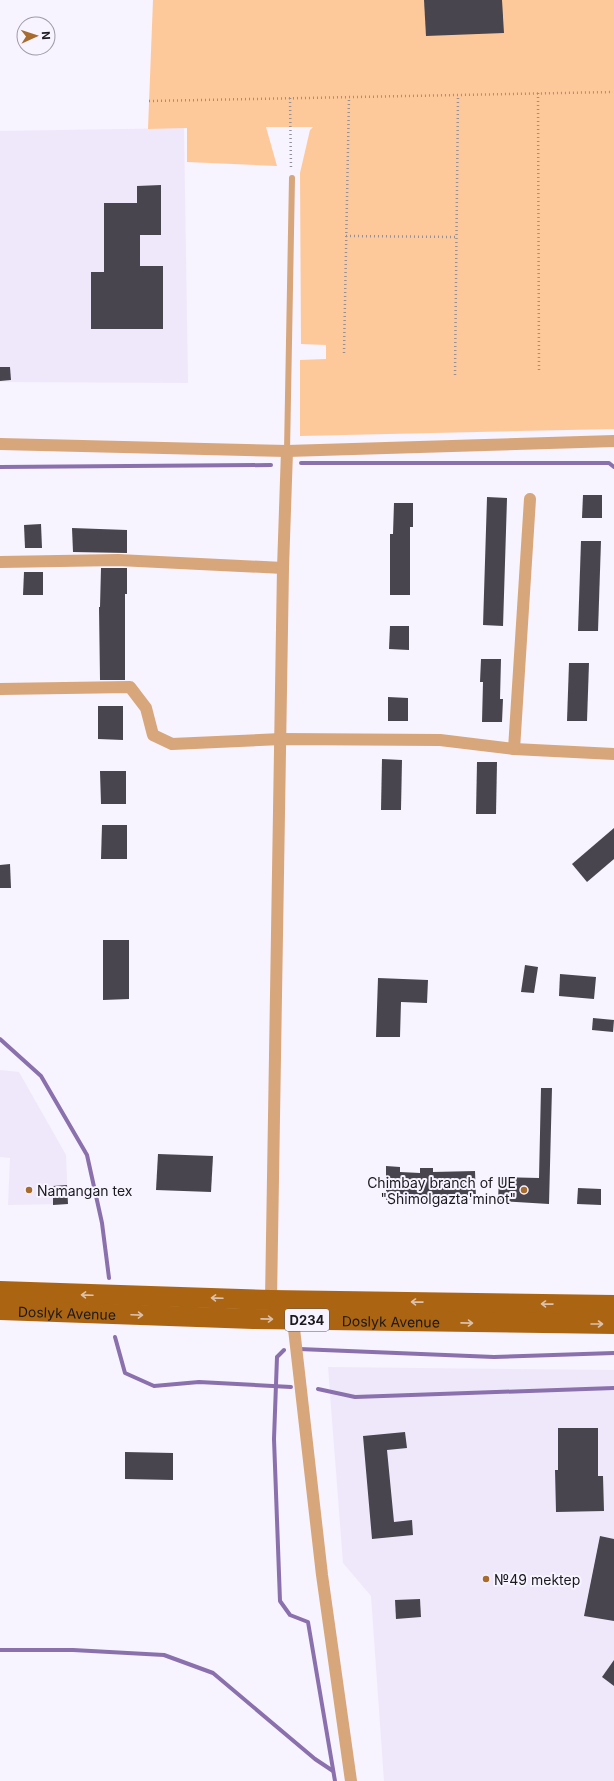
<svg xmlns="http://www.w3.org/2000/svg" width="614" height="1781" viewBox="0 0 614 1781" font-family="Inter,sans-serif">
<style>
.built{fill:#efe8fb}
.green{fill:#fec99a}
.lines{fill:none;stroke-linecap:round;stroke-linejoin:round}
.stream{stroke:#8a70ac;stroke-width:4}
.building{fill:#48454e}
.path{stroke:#939098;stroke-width:2.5;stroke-dasharray:1 3;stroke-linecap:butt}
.lane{stroke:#d7a67a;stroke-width:6}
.street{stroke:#d7a67a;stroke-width:12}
.primary{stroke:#ab6512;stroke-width:20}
.oneway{stroke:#dcc1ac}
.poi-dot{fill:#a86b2e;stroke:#f7f3ff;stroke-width:1.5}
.labels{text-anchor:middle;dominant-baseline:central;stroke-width:4;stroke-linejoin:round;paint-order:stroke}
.shield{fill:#f7f3ff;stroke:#5d5a61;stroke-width:1}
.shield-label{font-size:13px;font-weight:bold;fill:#1b191d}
.poi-label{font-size:14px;fill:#1b191d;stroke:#f7f3ff;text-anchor:start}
.street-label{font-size:14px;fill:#1b191d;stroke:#f7f3ff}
</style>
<rect width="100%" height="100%" fill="#f7f3ff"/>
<g class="built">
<path d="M184 128 188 383 0 382V131Z"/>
<path d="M0 1070 19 1072 66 1155 68 1204 8 1205 10 1158 0 1157Z"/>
<path d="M328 1367 614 1370V1781H384L371 1596 343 1563Z"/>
</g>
<path class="green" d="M153 0H614V429L300 436V360L326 359V345L301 344 300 173 310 130 313 127H266L277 166 187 162V128L148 129Z"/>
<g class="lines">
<g class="stream">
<path d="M301 463H609L614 467"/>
<path d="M0 467 271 465"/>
<path d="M0 1039 41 1076 87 1155 102 1223 109 1278"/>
<path d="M115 1337 125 1373 154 1386 199 1382 291 1387"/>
<path d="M299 1349 494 1357 614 1353"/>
<path d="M284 1350 277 1357 274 1439 280 1601 290 1615 308 1622 335 1781"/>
<path d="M318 1389 355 1397 614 1388"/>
<path d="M0 1650H73L164 1655 213 1673 315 1759 333 1771"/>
</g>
</g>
<g class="building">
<path d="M424 0H502L504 33 426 36Z"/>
<path d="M161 185V235H140V266H163V329H91V272H104V203H137V186Z"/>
<path d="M0 367H10L11 380 0 381Z"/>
<path d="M583 495H602V518H582Z"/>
<path d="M487 497 507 498 503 626 483 625Z"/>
<path d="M394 503H413V527H410V595H390V534H393Z"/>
<path d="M41 524 42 548H25L24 525Z"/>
<path d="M72 528 127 530V553L73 552Z"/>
<path d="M581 541H601L598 631H578Z"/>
<path d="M101 568H127V594H125V680H100L99 607H100Z"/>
<path d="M24 572H43V595H23Z"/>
<path d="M390 626H409V650L389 649Z"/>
<path d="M481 659H501L500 699H503L502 722H482L483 682H480Z"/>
<path d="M569 663H589L587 721H567Z"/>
<path d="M388 697 408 698V721H388Z"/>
<path d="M98 706H123V740L98 739Z"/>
<path d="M382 759 402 760 401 810H381Z"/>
<path d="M477 762H497L496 814H476Z"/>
<path d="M100 771H126V804H101Z"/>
<path d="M102 825H127V859H101Z"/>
<path d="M614 828V859L587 882 572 864Z"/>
<path d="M10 864 11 888H0V865Z"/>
<path d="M103 940H129V999L103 1000Z"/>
<path d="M525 965 538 967 534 993 521 992Z"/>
<path d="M560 974 596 977 594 999 559 996Z"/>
<path d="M378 978 428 980 427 1003 401 1002 400 1037H376Z"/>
<path d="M593 1018 614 1020 613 1032 592 1030Z"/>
<path d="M541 1088H552L549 1204 498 1201 499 1177 539 1178Z"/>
<path d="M158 1154 213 1156 211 1192 156 1190Z"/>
<path d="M386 1166 400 1167V1172L420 1173V1168H433V1172L475 1171 476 1199 421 1200V1195H399L398 1200H386Z"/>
<path d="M67 1185 68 1204 53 1205V1186Z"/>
<path d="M578 1188 601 1189V1205L577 1204Z"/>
<path d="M558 1428H598V1476H603L604 1511 556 1512 555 1470H558Z"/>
<path d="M405 1432 407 1448 387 1450 394 1522 412 1520 413 1535 372 1539 363 1436Z"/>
<path d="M125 1452 173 1453V1480L125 1479Z"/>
<path d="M600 1536 614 1539V1621L584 1616Z"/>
<path d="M420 1599 421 1617 396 1619 395 1600Z"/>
<path d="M614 1660V1686L602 1677Z"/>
</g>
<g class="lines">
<g class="path">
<path d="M538 93 539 371"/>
<path d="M290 98 291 169"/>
<path d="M149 101 613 92"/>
<path d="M346 236 456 237"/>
<path d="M344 353 349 97"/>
<path d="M455 375 458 95"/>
</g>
<path class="lane" d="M287 451 292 178"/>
<g class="street">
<path d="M0 444 287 451 614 441"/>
<path d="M0 562 118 560 283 568"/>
<path d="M0 689 130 687 146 708 153 735 172 744 281 739 440 740 514 749 614 754"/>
<path d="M514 749 530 499"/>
<path d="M271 1300 283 568 287 451"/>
<path d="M293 1320 322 1575 351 1781"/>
</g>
<g class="primary">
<path d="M0 1291 271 1300 614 1305"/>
<path id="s1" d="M0 1310 253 1319 614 1324"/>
</g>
</g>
<defs><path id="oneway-shaft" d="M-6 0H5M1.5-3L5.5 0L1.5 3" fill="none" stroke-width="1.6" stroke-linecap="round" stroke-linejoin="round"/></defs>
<g class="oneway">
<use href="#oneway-shaft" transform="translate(87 1295) rotate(-178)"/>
<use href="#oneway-shaft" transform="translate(217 1298) rotate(-178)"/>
<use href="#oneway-shaft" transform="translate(417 1302) rotate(-179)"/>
<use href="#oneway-shaft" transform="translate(547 1304) rotate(-179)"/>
<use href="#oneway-shaft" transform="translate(137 1315) rotate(2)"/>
<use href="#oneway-shaft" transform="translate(267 1319) rotate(1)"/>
<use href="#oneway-shaft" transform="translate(467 1323) rotate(1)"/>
<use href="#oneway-shaft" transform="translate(597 1324)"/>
</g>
<g class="poi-dot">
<circle cx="29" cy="1190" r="4"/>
<circle cx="524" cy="1190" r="4"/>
<circle cx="486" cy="1579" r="4"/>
</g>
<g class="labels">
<rect class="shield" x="285" y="1309" width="44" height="22" rx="3"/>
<g class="shield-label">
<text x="307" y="1320">D234</text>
</g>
<g class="poi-label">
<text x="516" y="1182" text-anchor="end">Chimbay branch of UE<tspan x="516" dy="16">"Shimolgazta'minot"</tspan></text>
<text x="37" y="1190">Namangan tex</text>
<text x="494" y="1579">№49 mektep</text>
</g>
<g class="street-label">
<text stroke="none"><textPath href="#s1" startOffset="67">Doslyk Avenue</textPath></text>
<text stroke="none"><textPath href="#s1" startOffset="391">Doslyk Avenue</textPath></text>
</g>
</g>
<g transform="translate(36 36) rotate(87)"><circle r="19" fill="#f7f3ff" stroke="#9f9ca5"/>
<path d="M0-3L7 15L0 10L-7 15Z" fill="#a86b2e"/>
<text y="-6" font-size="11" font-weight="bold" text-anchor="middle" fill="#1b191d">N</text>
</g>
</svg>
